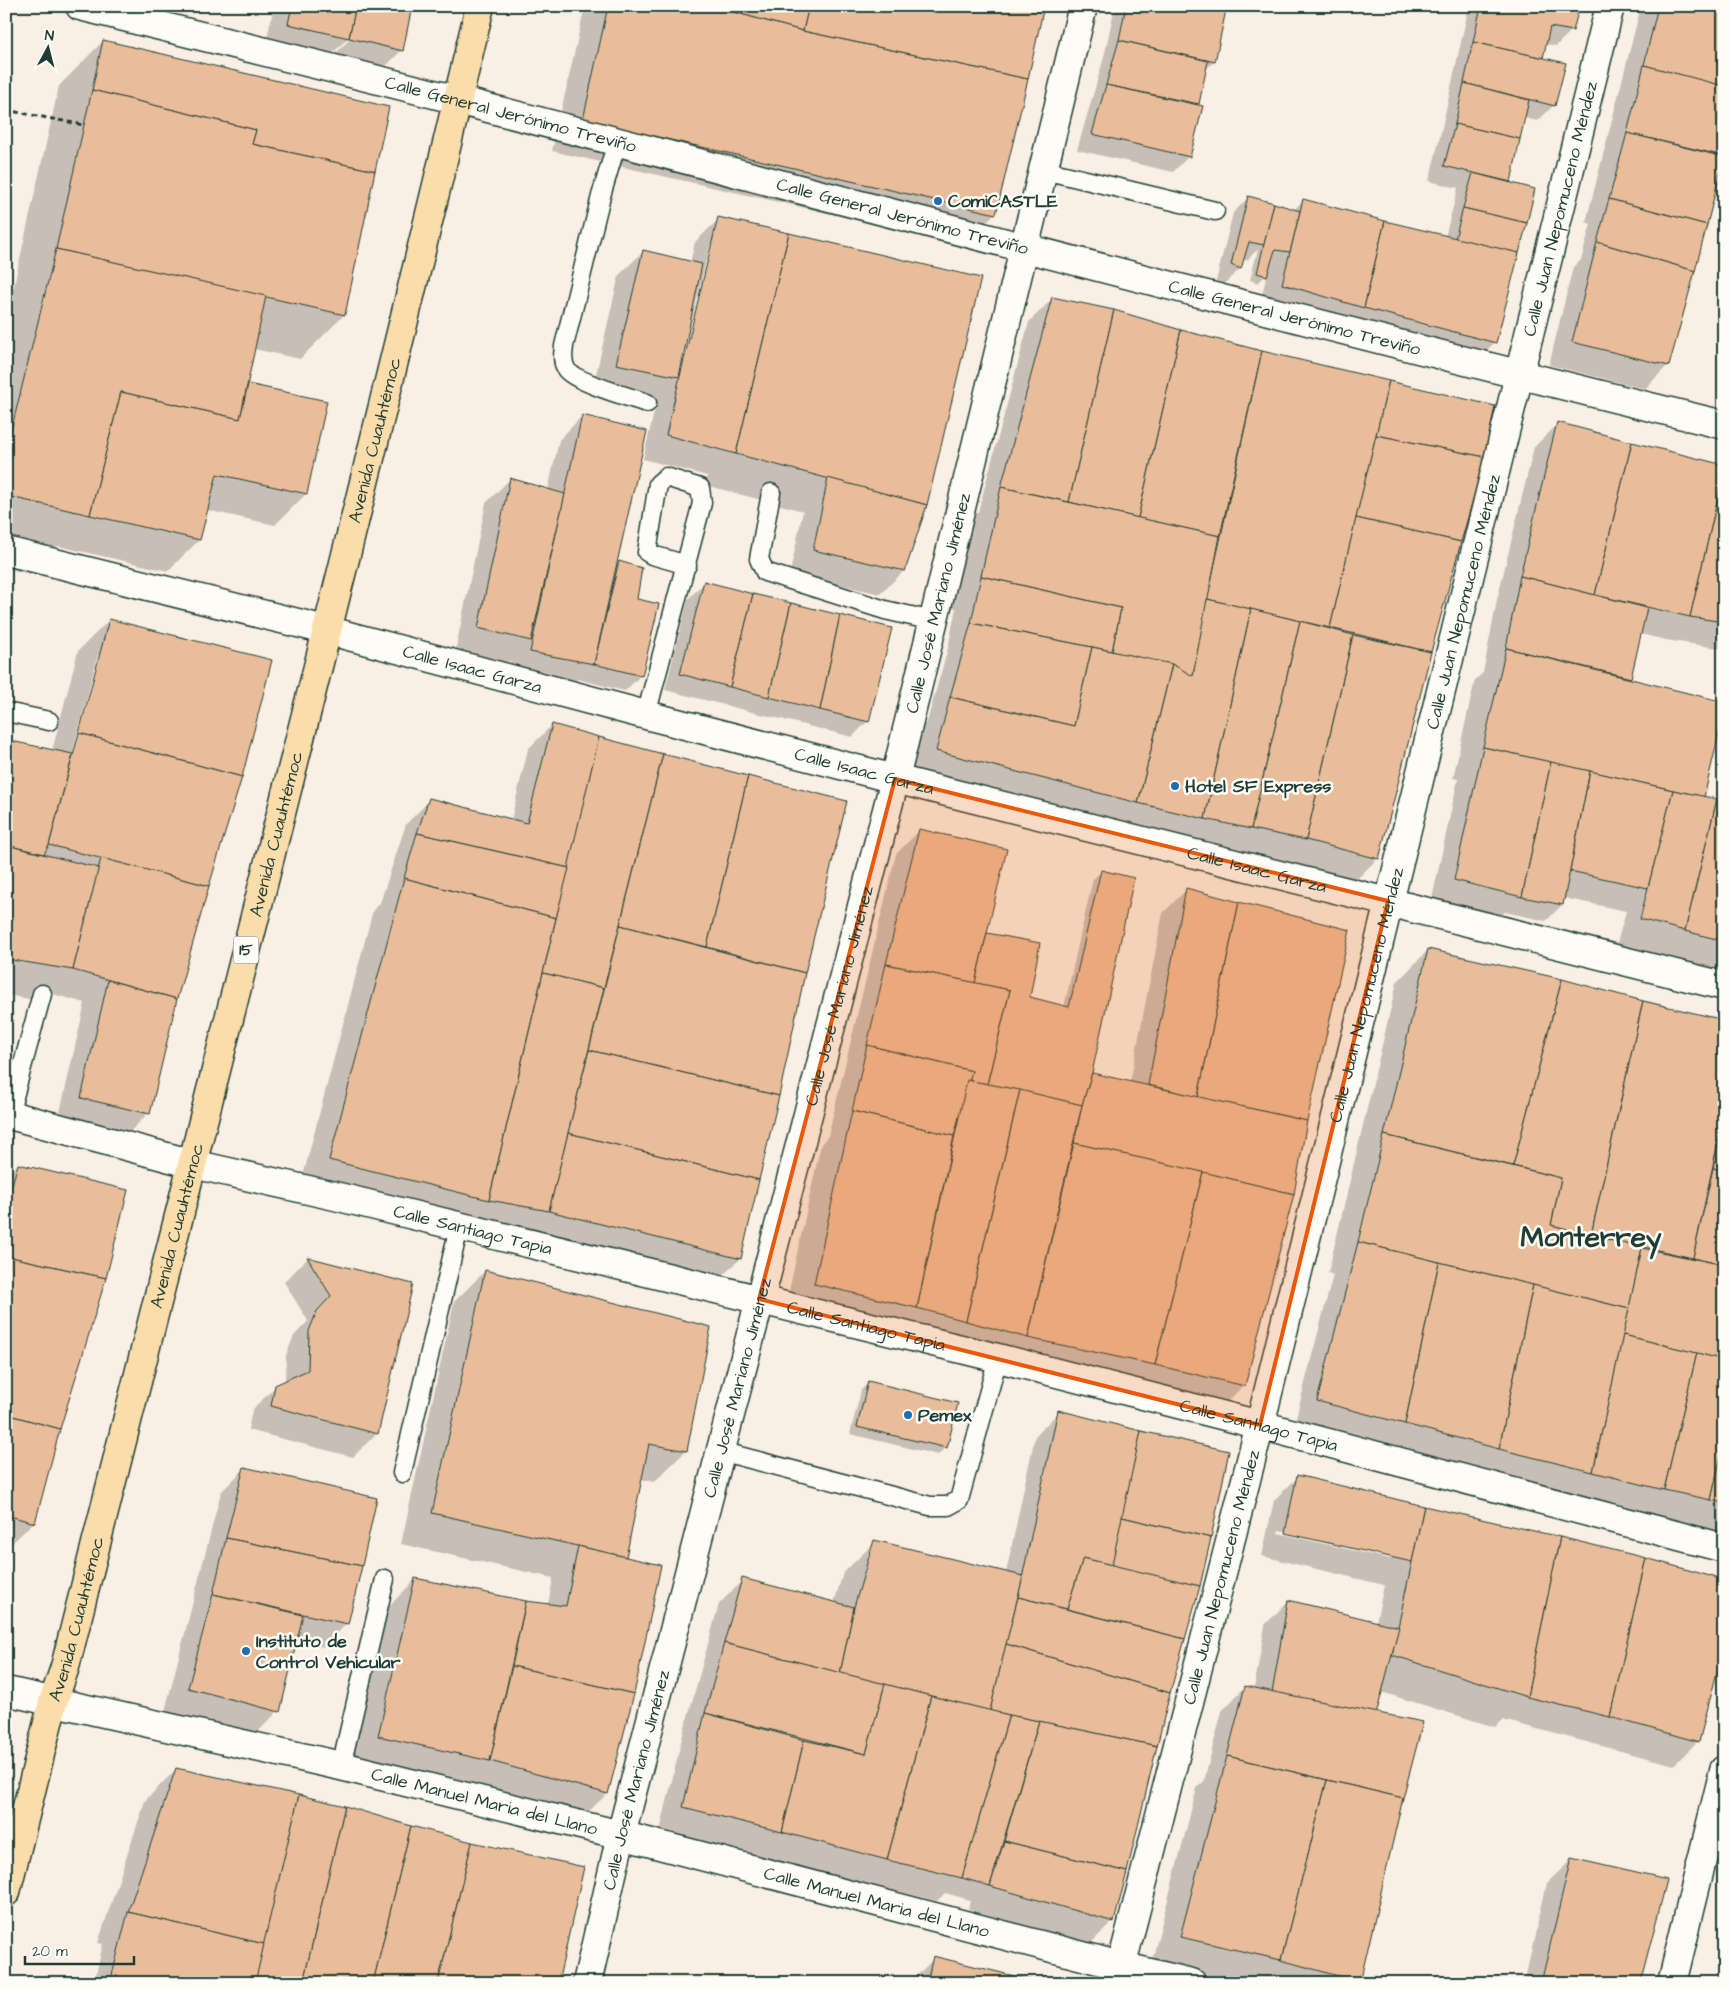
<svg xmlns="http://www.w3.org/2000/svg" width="1730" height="1989" viewBox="0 0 1730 1989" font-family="'Architects Daughter',sans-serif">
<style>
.shadow{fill:#0003;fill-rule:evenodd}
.building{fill:#eabd9a;stroke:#1f3d34}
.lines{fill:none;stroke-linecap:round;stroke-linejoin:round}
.lane-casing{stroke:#1f3d34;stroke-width:21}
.street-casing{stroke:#1f3d34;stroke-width:31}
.secondary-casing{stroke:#1f3d34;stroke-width:31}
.highway-casing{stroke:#1f3d34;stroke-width:31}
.path{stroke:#1f3d34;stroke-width:3;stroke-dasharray:5 4;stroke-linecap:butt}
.lane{stroke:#fdfcf7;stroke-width:18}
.street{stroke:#fdfcf7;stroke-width:28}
.secondary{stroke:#fdfcf7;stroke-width:28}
.highway{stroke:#fbddab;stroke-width:28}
.marked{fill:#e8590c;fill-opacity:0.2;stroke:#e8590c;stroke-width:4;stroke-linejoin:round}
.poi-dot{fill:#1f6fb2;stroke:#fdfcf7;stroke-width:2}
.labels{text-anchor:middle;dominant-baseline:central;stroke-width:5;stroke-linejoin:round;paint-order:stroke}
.shield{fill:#fdfcf7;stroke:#62766e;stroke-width:1}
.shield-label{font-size:16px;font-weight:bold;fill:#1f3d34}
.street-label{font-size:18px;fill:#1f3d34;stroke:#fdfcf7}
.poi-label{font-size:18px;font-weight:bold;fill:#1f3d34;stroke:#fdfcf7;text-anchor:start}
.town-label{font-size:28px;font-weight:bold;fill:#1f3d34;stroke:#fdfcf7}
</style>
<rect width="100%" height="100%" fill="#f9efe4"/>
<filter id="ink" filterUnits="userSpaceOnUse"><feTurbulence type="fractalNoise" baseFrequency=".02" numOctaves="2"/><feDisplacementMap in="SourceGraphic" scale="10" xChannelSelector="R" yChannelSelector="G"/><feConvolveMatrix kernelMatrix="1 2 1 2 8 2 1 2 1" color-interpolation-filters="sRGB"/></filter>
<g filter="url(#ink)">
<g class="shadow">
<path d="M274 6H411L402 50 386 66 335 54 354 35 353 33 324 62 265 47Z"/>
<path d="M585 6H1042L995 213 964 244 552 151Z"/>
<path d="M1115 6H1226L1214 62 1205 70 1189 156 1173 172 1077 150 1104 57Z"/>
<path d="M1469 6H1577L1572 30 1556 46 1545 44 1542 59 1554 105 1538 121 1524 118 1509 183 1495 342 1471 366 1259 307 1267 274 1258 283 1250 280 1258 249 1247 260H1242L1240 269 1224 284 1216 281 1233 213 1249 197 1294 210 1303 200 1445 237 1458 188 1429 181 1439 141Z"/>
<path d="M1643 6H1724V185L1716 183 1668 365 1645 389 1549 365 1573 267 1581 260 1591 224 1586 222 1640 10Z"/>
<path d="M103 41 387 108 344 315 300 359 254 349 246 385 325 402 306 494 275 525 206 510 199 540 168 571 58 546 30 574 6 568V300L12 294 59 86Z"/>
<path d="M719 219 926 504 904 571 880 594 790 573 803 511 705 485 707 476 643 459 657 400 593 387 619 275 643 252 690 263 695 242ZM710 245H713L683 369H680Z"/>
<path d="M1053 298 1262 352 1484 456 1430 652 1378 858 1354 882 905 782 919 730 927 722 948 648 956 608 951 607 970 519 978 512 1029 322Z"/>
<path d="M582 416 615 567 620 562 635 600 658 605 640 676 625 691 577 679 569 687 507 676 510 660 506 664 455 652 486 503 510 479 548 490 559 440Z"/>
<path d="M1558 424 1724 465V649L1666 640 1640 634 1630 677 1628 679 1703 797 1724 801V979L1710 976 1712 967 1617 943 1626 911 1564 898 1562 905 1546 921 1505 912 1498 920 1431 903 1458 779 1453 778 1475 680 1483 673 1497 600 1534 447Z"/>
<path d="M704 583 868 721 852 737 665 690 688 599Z"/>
<path d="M109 620 176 998 148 1113 125 1137 58 1121 85 1003 49 993 41 1001 6 995V741L52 751 78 651ZM98 655H101L74 755H72Z"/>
<path d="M552 725 845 802 804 973 740 1259 716 1282 299 1191 373 910 380 903 406 824 430 800 511 820 528 749Z"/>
<path d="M919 831 986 934 1038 944 1028 998 1064 1007 1093 879 1101 872 1090 1074 1130 1083 1163 913 1186 890 1306 1121 1292 1193 1243 1386 1212 1417 784 1314 821 1144 828 1136 896 854Z"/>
<path d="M1428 950 1561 980 1724 1020V1533L1294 1425 1333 1275 1328 1273 1397 982Z"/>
<path d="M18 1165 59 1428 34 1522 6 1549V1177Z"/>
<path d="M307 1259 412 1285 377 1433 353 1457 248 1430 252 1410 276 1386 285 1382 286 1355 294 1336 308 1321 284 1282Z"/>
<path d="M485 1271 710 1328 686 1451 654 1482 641 1479 625 1556 607 1794 583 1817 348 1767 384 1611 415 1580 548 1605 553 1578 401 1544 454 1302Z"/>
<path d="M869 1382 946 1447 938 1455 850 1434 861 1390Z"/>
<path d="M1059 1412 1198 1586 1169 1692 1113 1921 1089 1945 968 1909 970 1900 945 1893 937 1901 660 1831 682 1738 719 1604 743 1580 834 1603 843 1573 875 1542 1006 1573 1035 1436Z"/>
<path d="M244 1469 347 1623 324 1647 295 1641 278 1711 255 1735 165 1711 221 1492Z"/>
<path d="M1298 1477 1698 1741 1674 1765 1503 1720 1495 1727 1381 1692 1375 1714 1421 1723 1359 1981 1357 1983H1215L1150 1968 1197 1788 1204 1781 1222 1711 1245 1687 1254 1689 1265 1625 1288 1601 1376 1622 1384 1585 1262 1556 1274 1500ZM1279 1530 1390 1556V1559L1278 1533Z"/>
<path d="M176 1769 345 1807 472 1844 556 1983H94L103 1944 98 1943 145 1801Z"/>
<path d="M1571 1860 1639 1983H1524L1547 1883Z"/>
<path d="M934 1958 1039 1983H910Z"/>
</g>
<g class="building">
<path d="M292 6H356L349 38 288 24Z"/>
<path d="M356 6H412L403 51 349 38Z"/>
<path d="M608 6H712L803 31 1028 79 996 214 583 120Z"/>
<path d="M712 6H809L803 31Z"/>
<path d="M809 6H1044L1028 79 803 31Z"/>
<path d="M1126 6H1209L1226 10 1215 62 1119 40Z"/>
<path d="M1481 6H1572L1579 8 1573 31 1550 27 1543 58 1473 42Z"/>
<path d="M1658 6H1724V87L1644 65Z"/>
<path d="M103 40 389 107 375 171 252 144 256 130 92 90Z"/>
<path d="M1119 40 1208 61 1199 104 1106 85Z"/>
<path d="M1473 42 1566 63 1555 106 1464 83Z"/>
<path d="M1644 65 1724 86V156L1627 133Z"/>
<path d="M1464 83 1529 100 1520 139 1455 124Z"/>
<path d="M1106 85 1203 106 1190 157 1092 134Z"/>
<path d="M92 90 256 130 252 144 375 171 345 315 56 249Z"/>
<path d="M1455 124 1520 139 1511 182 1444 166Z"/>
<path d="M1627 133 1724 157 1707 225 1609 199Z"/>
<path d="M1473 173 1535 189 1527 223 1463 208Z"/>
<path d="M1248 196 1274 203 1264 245 1249 242 1241 269 1231 265Z"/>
<path d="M1303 199 1385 221 1364 308 1282 284Z"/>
<path d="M1609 199 1707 225 1695 271 1597 242Z"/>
<path d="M1274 203 1300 211 1290 252 1275 250 1267 276 1257 273Z"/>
<path d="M1463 208 1527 223 1519 253 1455 239Z"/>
<path d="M718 217 789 233 736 454 666 435Z"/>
<path d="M1385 221 1519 253 1496 343 1364 308Z"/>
<path d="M789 233 981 278 927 505 736 454Z"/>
<path d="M1597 242 1695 271 1669 366 1572 342Z"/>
<path d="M56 249 266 296 240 419 121 392 90 515 6 496V451Z"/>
<path d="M643 250 702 264 679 377 616 364Z"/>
<path d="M1052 297 1114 310 1069 502 1001 487Z"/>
<path d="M1114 310 1181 330 1138 518 1069 502Z"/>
<path d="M1181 330 1262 351 1220 536 1138 518Z"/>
<path d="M1262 351 1389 381 1330 628 1207 599Z"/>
<path d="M1389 381 1495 406 1485 457 1376 435Z"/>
<path d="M248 384 327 401 307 494 217 474 200 540 90 515 121 392 240 419Z"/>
<path d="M582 415 647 431 594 664 530 652Z"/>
<path d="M1557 422 1632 442 1595 595 1520 576Z"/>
<path d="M1376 435 1485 457 1461 542 1356 518Z"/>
<path d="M1632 442 1724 465V472L1690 617 1595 595Z"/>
<path d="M1724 472V622L1690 617Z"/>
<path d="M510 478 565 494 531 641 478 628Z"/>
<path d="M828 478 927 505 905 571 813 550Z"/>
<path d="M1001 487 1220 536 1193 676 1112 651 1121 608 981 576Z"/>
<path d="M1356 518 1461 542 1431 652 1330 628Z"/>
<path d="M619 561 642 568 637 599 659 604 642 676 594 664Z"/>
<path d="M981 576 1121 608 1112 651 971 623Z"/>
<path d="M1520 576 1647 608 1631 678 1506 648Z"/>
<path d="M704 581 753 594 730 687 680 674Z"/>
<path d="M753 594 791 603 769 697 730 687Z"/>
<path d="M1207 599 1251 609 1205 819 1138 803 1172 664 1193 676Z"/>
<path d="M791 603 840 615 820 710 769 697Z"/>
<path d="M1251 609 1300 621 1251 829 1205 819Z"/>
<path d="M840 615 892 628 869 722 820 710Z"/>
<path d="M109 619 272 660 242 777 79 733Z"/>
<path d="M1300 621 1353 635 1306 840 1251 829Z"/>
<path d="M971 623 1092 647 1074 726 950 697Z"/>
<path d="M1353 635 1431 652 1379 859 1306 840Z"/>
<path d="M1092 647 1172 664 1138 803 936 751 950 697 1074 726Z"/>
<path d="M1506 648 1724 702V712L1704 797 1483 747Z"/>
<path d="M552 724 599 737 569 868 417 833 429 798 527 823Z"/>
<path d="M79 733 242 777 209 886 49 845Z"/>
<path d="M599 737 663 754 604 988 543 973Z"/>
<path d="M6 740 73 754 49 845 44 854 6 845Z"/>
<path d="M1483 747 1551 762 1522 897 1454 880Z"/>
<path d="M663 754 748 776 707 947 620 925Z"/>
<path d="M1551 762 1590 771 1563 905 1522 897Z"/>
<path d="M1590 771 1673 790 1648 888 1570 871Z"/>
<path d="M748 776 847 801 805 973 707 947Z"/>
<path d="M1673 790 1717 799 1685 931 1640 919Z"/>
<path d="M1717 799 1724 800V941L1685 931Z"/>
<path d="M919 829 1007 849 975 983 886 964Z"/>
<path d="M417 833 569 868 556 918 404 878Z"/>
<path d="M6 845 99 868 73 970 6 959Z"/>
<path d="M101 858 209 886 177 999 73 970Z"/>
<path d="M1101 870 1134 878 1092 1073 1082 1105 987 1084 1010 990 975 983 987 933 1040 943 1030 997 1069 1007Z"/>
<path d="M404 878 556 918 489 1200 329 1160Z"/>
<path d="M1186 888 1239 902 1198 1097 1148 1085Z"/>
<path d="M1239 902 1350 930 1307 1121 1198 1097Z"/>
<path d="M620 925 805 973 779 1096 589 1050Z"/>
<path d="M1428 949 1562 979 1513 1166 1384 1135Z"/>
<path d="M886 964 1010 990 987 1084 967 1080 972 1071 867 1045Z"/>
<path d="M543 973 604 988 549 1211 489 1200Z"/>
<path d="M1562 979 1643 1001 1591 1235 1551 1225 1561 1178 1513 1166Z"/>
<path d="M108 980 177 999 150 1114 81 1098Z"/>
<path d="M1643 1001 1724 1020V1114L1693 1258 1591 1235Z"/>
<path d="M867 1045 972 1071 954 1136 852 1111Z"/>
<path d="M589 1050 779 1096 759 1180 568 1133Z"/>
<path d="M1092 1073 1307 1121 1294 1194 1074 1143 1082 1105Z"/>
<path d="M967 1080 1020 1090 966 1321 917 1308Z"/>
<path d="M1020 1090 1082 1105 1028 1338 966 1321Z"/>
<path d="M852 1111 954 1136 917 1308 814 1284Z"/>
<path d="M1724 1115V1171L1713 1168Z"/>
<path d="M568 1133 759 1180 741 1259 549 1211Z"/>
<path d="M1384 1135 1561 1178 1551 1225 1642 1248 1629 1309 1358 1242Z"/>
<path d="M1074 1143 1203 1172 1155 1365 1028 1338Z"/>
<path d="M18 1164 128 1190 106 1278 6 1256V1206Z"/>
<path d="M1713 1168 1724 1171V1265L1693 1258Z"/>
<path d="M1203 1172 1294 1194 1245 1386 1155 1365Z"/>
<path d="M1358 1242 1439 1262 1405 1424 1317 1401Z"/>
<path d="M1642 1248 1724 1265V1360L1623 1335Z"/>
<path d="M6 1256 106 1278 60 1429 6 1414Z"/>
<path d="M307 1257 413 1284 378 1434 271 1406 275 1385 308 1370 309 1331 317 1311 331 1296Z"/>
<path d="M1439 1262 1533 1285 1499 1449 1405 1424Z"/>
<path d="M485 1270 711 1327 687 1451 649 1444 626 1557 432 1513Z"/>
<path d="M1533 1285 1629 1309 1593 1472 1499 1449Z"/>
<path d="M1623 1335 1697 1353 1664 1490 1593 1472Z"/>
<path d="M1697 1353 1724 1360V1443L1711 1500 1664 1490Z"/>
<path d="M868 1381 958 1403 947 1448 857 1427Z"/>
<path d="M1058 1410 1141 1431 1115 1566 1083 1558 1067 1609 1018 1597Z"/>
<path d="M6 1414 60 1429 35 1523 6 1515Z"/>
<path d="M1141 1431 1229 1451 1211 1538 1122 1517Z"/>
<path d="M1724 1443V1503L1711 1500Z"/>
<path d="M244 1467 377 1498 362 1566 226 1538Z"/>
<path d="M1297 1475 1424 1506 1412 1562 1285 1533Z"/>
<path d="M1424 1506 1560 1537 1527 1697 1392 1655Z"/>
<path d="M1122 1517 1211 1538 1200 1586 1111 1569Z"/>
<path d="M1560 1537 1646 1558 1610 1717 1527 1697Z"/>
<path d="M226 1538 362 1566 348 1624 213 1594Z"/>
<path d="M874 1540 1023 1576 990 1711 840 1673 854 1607Z"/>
<path d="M578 1546 661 1565 634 1694 512 1666 526 1601 566 1606Z"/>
<path d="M1083 1558 1200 1586 1185 1639 1067 1609Z"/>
<path d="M1646 1558 1724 1580V1645L1699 1742 1610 1717Z"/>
<path d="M415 1578 526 1601 490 1761 378 1736Z"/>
<path d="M742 1578 854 1607 840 1673 724 1643Z"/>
<path d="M213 1594 303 1615 280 1712 188 1688Z"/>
<path d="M1018 1597 1185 1639 1170 1693 1006 1644Z"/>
<path d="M1288 1600 1399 1627 1376 1715 1272 1693Z"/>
<path d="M724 1643 885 1684 866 1754 705 1713Z"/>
<path d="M1006 1644 1170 1693 1157 1746 990 1711Z"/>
<path d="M512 1666 634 1694 608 1794 490 1761Z"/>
<path d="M885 1684 931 1696 887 1860 782 1832 804 1740 866 1754Z"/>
<path d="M1245 1686 1423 1722 1403 1798 1227 1756Z"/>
<path d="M931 1696 1009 1715 962 1878 887 1860Z"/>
<path d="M705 1713 804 1740 782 1832 683 1807Z"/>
<path d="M1009 1715 1039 1721 990 1886 962 1878Z"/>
<path d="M1039 1721 1157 1746 1127 1872 1004 1841Z"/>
<path d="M1227 1756 1327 1780 1281 1960 1180 1937Z"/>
<path d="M176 1768 299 1795 264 1944 128 1912Z"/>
<path d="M1327 1780 1403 1798 1360 1982 1281 1960Z"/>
<path d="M299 1795 345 1806 303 1983H266L255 1980Z"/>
<path d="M345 1806 411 1826 373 1983H303Z"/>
<path d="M411 1826 472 1842 438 1983H373Z"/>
<path d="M1004 1841 1127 1872 1114 1922 990 1886Z"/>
<path d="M472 1842 584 1867 558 1983H438Z"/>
<path d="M1571 1858 1667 1880 1640 1983H1541Z"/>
<path d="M128 1912 264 1944 255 1983H110Z"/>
<path d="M933 1956 1010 1975 1008 1983H927Z"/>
<path d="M1010 1975 1044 1983H1008Z"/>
</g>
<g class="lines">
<g class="lane-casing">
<g id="lane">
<path d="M617 142 601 196 564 346C563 354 562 361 566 369 573 381 632 398 647 403"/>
<path d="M1044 170 1215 211"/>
<path d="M771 493 759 559 765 572 885 610 933 621"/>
<path d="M6 712 49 721"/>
<path d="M646 715 702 503 700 488 666 477 658 484 647 552 652 555 687 565"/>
<path d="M9 1115 42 994"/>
<path d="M720 1451 930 1506H948L959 1500 998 1358"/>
<path d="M402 1473 459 1227"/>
<path d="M341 1766 385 1579"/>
</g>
</g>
<g class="street-casing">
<g id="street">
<path id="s1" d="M80 6C207 38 334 68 461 101 881 210 1301 322 1724 425"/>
<path id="s2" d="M6 1691 341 1766 621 1835 1121 1966 1192 1983"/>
<path id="s3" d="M587 1983 621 1835 895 779 1083 6"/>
<path id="s4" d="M1117 1983 1260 1425 1610 6"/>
<path d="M1672 1983 1724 1770"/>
</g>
</g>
<g class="secondary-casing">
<g id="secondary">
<path id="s5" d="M6 551 326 630 646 715 895 779 1724 986"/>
<path id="s6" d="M6 1114 193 1164 335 1196 998 1358 1260 1425 1724 1548"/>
</g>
</g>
<g class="highway-casing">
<g id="highway">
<path id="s7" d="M6 1892 53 1702 65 1667C204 1113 348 561 480 6"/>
</g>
</g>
<path class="path" d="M6 110 84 125"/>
<use href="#lane" class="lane"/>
<use href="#street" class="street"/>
<use href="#secondary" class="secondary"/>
<use href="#highway" class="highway"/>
</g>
</g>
<path class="marked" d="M895 779 1388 901 1260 1425 759 1299Z"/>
<g class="poi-dot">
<circle cx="938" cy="201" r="5"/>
<circle cx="1175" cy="786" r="5"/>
<circle cx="908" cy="1415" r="5"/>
<circle cx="246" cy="1651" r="5"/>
</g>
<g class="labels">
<rect class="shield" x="233.5" y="936.5" width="25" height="27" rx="4"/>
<g class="shield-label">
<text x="246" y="950">15</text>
</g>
<g class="street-label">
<text stroke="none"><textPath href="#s1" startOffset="444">Calle General Jerónimo Treviño</textPath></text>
<text stroke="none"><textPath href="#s4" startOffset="1829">Calle Juan Nepomuceno Méndez</textPath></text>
<text stroke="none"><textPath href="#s1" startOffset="849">Calle General Jerónimo Treviño</textPath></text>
<text stroke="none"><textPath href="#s1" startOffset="1254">Calle General Jerónimo Treviño</textPath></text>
<text stroke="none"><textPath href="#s7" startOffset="1498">Avenida Cuauhtémoc</textPath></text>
<text stroke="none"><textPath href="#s4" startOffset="1424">Calle Juan Nepomuceno Méndez</textPath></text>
<text stroke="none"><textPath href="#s3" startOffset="1424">Calle José Mariano Jiménez</textPath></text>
<text stroke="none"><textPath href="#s5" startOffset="481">Calle Isaac Garza</textPath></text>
<text stroke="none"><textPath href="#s5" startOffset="886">Calle Isaac Garza</textPath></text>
<text stroke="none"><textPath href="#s7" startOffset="1092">Avenida Cuauhtémoc</textPath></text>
<text stroke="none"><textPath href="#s5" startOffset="1291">Calle Isaac Garza</textPath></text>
<text stroke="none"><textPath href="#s3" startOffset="1019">Calle José Mariano Jiménez</textPath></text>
<text stroke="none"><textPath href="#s4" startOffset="1019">Calle Juan Nepomuceno Méndez</textPath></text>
<text stroke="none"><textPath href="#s7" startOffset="688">Avenida Cuauhtémoc</textPath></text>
<text stroke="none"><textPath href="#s6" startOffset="481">Calle Santiago Tapia</textPath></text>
<text stroke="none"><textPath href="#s6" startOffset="886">Calle Santiago Tapia</textPath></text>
<text stroke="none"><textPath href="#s3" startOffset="614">Calle José Mariano Jiménez</textPath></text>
<text stroke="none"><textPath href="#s6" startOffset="1291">Calle Santiago Tapia</textPath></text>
<text stroke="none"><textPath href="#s4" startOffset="419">Calle Juan Nepomuceno Méndez</textPath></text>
<text stroke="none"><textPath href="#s7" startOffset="282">Avenida Cuauhtémoc</textPath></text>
<text stroke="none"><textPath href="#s3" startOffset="209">Calle José Mariano Jiménez</textPath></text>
<text stroke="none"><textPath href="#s2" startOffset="491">Calle Manuel Maria del Llano</textPath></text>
<text stroke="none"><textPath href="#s2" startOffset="896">Calle Manuel Maria del Llano</textPath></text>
</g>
<g class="poi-label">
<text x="948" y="201">ComiCASTLE</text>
<text x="1185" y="786">Hotel SF Express</text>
<text x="918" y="1415">Pemex</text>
<text x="256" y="1641">Instituto de<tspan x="256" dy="21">Control Vehicular</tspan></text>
</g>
<g class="town-label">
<text x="1591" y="1237">Monterrey</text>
</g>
</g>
<rect width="1730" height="1989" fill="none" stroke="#fdfcf7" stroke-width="25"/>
<rect x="12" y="12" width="1705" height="1964" fill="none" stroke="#1f3d34" stroke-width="2" filter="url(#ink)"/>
<g transform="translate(48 48) rotate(7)" stroke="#fdfcf7" stroke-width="4" paint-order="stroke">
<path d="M0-4L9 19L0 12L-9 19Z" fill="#1f3d34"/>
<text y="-8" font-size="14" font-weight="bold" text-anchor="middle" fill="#1f3d34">N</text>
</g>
<path d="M25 1956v8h109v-8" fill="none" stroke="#1f3d34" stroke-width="2.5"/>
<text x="32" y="1956" font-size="15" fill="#1f3d34" stroke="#fdfcf7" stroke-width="4" paint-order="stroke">20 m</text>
</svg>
